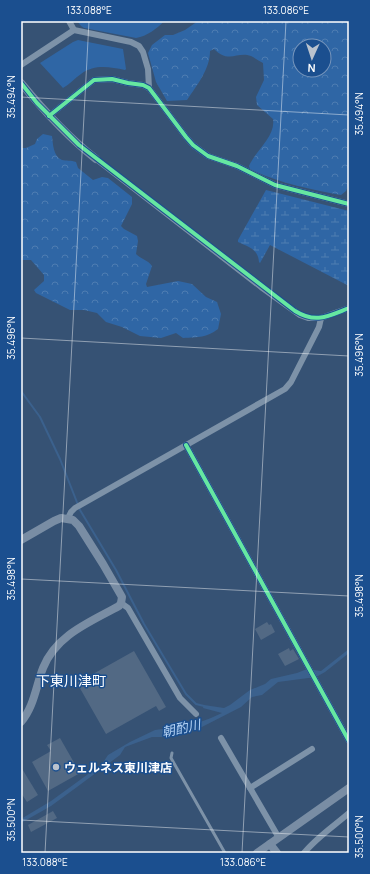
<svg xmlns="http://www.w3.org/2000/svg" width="370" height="874" viewBox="0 0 370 874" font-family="Manrope,'Noto Sans JP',sans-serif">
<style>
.forest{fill:url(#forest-crowns);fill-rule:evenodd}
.wetland{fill:url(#wetland-marsh)}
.garden{fill:#2f66a5}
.water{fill:#3b618d}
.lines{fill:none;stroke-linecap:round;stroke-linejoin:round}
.stream{stroke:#3b618d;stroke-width:2}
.building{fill:#526984}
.lane{stroke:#7d92a8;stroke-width:3}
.street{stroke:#7d92a8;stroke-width:6}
.secondary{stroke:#798da4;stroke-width:8}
.cycleway-casing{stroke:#1b4f8f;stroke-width:6}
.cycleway{stroke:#66e7a1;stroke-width:4}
.ticks{fill:none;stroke:#fff;stroke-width:1;stroke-opacity:0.45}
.poi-dot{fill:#b9c2ce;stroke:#1b4f8f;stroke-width:1.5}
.labels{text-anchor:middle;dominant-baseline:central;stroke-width:3;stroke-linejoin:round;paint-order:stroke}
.poi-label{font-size:12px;font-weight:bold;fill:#fff;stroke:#1b4f8f;text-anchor:start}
.water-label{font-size:13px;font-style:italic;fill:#b5d3f5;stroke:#1b4f8f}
.quarter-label{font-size:14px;fill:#fff;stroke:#1b4f8f}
.neatline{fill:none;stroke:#fff;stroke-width:1.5}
.ticks-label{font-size:10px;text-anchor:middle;fill:#fff}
</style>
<defs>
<pattern id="forest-crowns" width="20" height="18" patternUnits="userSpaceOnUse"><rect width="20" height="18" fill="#2f66a5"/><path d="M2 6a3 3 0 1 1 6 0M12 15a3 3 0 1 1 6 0" fill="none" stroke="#4e7db2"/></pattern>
<pattern id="wetland-marsh" width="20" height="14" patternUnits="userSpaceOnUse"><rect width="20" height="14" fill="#2f66a5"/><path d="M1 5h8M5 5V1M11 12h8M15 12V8" fill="none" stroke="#4e7db2"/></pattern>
</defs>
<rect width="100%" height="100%" fill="#365274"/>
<g class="forest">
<path d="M198 21H349V184L346 191 341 195C310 189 279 183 250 169L249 166C256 150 276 136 273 119L257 105 256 97 264 80 263 63C259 61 255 58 251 56 237 51 229 64 214 49L210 51C210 69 197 85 187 100L167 101 156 82 148 53 152 45 165 35H173L185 30ZM300 46H324V70H300Z"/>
<path d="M43 134 52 136C53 144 53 156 62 160 66 161 71 160 76 162L78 168 93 180 102 177 108 178 132 197V204L121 226 124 229 137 236 138 241 136 254C141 259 148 260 152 266L146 284 147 287 178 281 192 284 206 297 217 302 221 314 218 329C206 338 199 337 183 338L176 333 161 338 140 336 122 327 106 322 97 313 84 310H70L36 293 34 290 44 281V275L31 260H21V148H26L35 144 37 139Z"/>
</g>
<path class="wetland" d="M266 190 349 211V286L270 245 260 263 259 262C258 249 249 247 238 242V240Z"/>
<g class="garden">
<path d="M77 21H164C157 29 147 36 136 38L84 28 81 26Z"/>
<path d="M78 40 123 49 126 69 125 70C109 67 95 64 81 74 75 78 70 84 63 88L40 63 73 42Z"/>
</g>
<path class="water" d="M349 649V653L325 672 316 677 278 682 262 695 252 697 241 707 196 730 183 731 165 737H152L125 747 120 755 77 787 51 806 21 823V819L51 801 102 764 108 755 130 742 155 730 192 725 211 718 222 713 203 708 204 705 224 708 230 705 250 690 265 684 271 679 297 673 307 669 321 671Z"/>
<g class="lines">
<path class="stream" d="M21 391 40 417 60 459 80 510 116 570 144 624 186 694 196 704 204 706"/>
</g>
<g class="building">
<path d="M267 622 269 625 271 624 275 632 261 640 255 629Z"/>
<path d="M289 648 290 651 293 649 299 659 285 666 278 654Z"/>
<path d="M134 651 166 707 159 711 156 706 106 734 77 683Z"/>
<path d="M60 738 80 773 48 791 32 762 51 751 47 745Z"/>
<path d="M21 767 38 795 27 802 21 793Z"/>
<path d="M53 811 57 818 31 832 28 825Z"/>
</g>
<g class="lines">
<path class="lane" d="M172 753 171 758 225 853"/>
<g class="street">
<path d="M69 21 74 30"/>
<path d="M21 65 74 30 131 42 139 46 143 52 148 69 149 88"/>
<path d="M49 116 94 80 112 79 128 83 143 85 149 88 186 137 193 145 208 156 237 166 275 185 349 204"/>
<path d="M96 159 261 287 300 315 308 318H321L349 308"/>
<path d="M186 445 349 741"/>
<path d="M68 518 71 512 75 508 285 389 291 382 319 327 321 318"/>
<path d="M121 603 128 608 180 698 196 714"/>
<path d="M221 738 279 838"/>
<path d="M250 788 312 749"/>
<path d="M304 853C317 837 334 826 349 813"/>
</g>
<g class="secondary">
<path d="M21 83C44 111 68 137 96 159"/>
<path d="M21 540 54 521 61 518 73 520 79 526 103 564 122 597 121 603 119 606C90 622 56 635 43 668 36 686 34 707 21 722"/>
<path d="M270 844 277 853"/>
<path d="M257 853 349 788"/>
</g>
<g class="cycleway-casing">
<g id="cycleway">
<path d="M21 83 37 103 79 145 295 311C316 324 328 316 349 308"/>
<path d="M49 116 94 80 112 79 128 83 143 85 149 88 186 137 193 145 208 156 237 166 275 185 349 204"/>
<path d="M186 445 349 741"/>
</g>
</g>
<use href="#cycleway" class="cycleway"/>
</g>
<path class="ticks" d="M21 97 349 115M21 338 349 356M21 579 349 596M21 820 349 837M45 853 89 21M242 853 286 21"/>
<circle class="poi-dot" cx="56" cy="767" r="4"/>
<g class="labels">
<g class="poi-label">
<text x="64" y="767">ウェルネス東川津店</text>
</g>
<g class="water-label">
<text transform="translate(181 728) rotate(-12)">朝酌川</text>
</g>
<g class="quarter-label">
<text x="71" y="680">下東川津町</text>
</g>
</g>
<rect width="370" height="874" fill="none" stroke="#1b4f8f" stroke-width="44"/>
<g transform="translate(312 58) rotate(183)"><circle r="19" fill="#1b4f8f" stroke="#7695bc"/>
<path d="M0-3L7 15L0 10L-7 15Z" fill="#b9c2ce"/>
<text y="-6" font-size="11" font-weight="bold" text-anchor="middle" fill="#ffffff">N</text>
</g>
<rect x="22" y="22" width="326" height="830" class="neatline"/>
<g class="ticks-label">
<text x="89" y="14">133.088°E</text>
<text x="286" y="14">133.086°E</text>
<text transform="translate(11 97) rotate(-90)" y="4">35.494°N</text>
<text transform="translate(359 114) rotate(-90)" y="4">35.494°N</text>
<text transform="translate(11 338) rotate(-90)" y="4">35.496°N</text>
<text transform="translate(359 355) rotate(-90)" y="4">35.496°N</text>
<text transform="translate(11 579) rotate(-90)" y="4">35.498°N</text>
<text transform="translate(359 596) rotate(-90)" y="4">35.498°N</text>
<text transform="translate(11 820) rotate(-90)" y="4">35.500°N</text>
<text transform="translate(359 837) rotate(-90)" y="4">35.500°N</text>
<text x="45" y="866">133.088°E</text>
<text x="243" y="866">133.086°E</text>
</g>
</svg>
